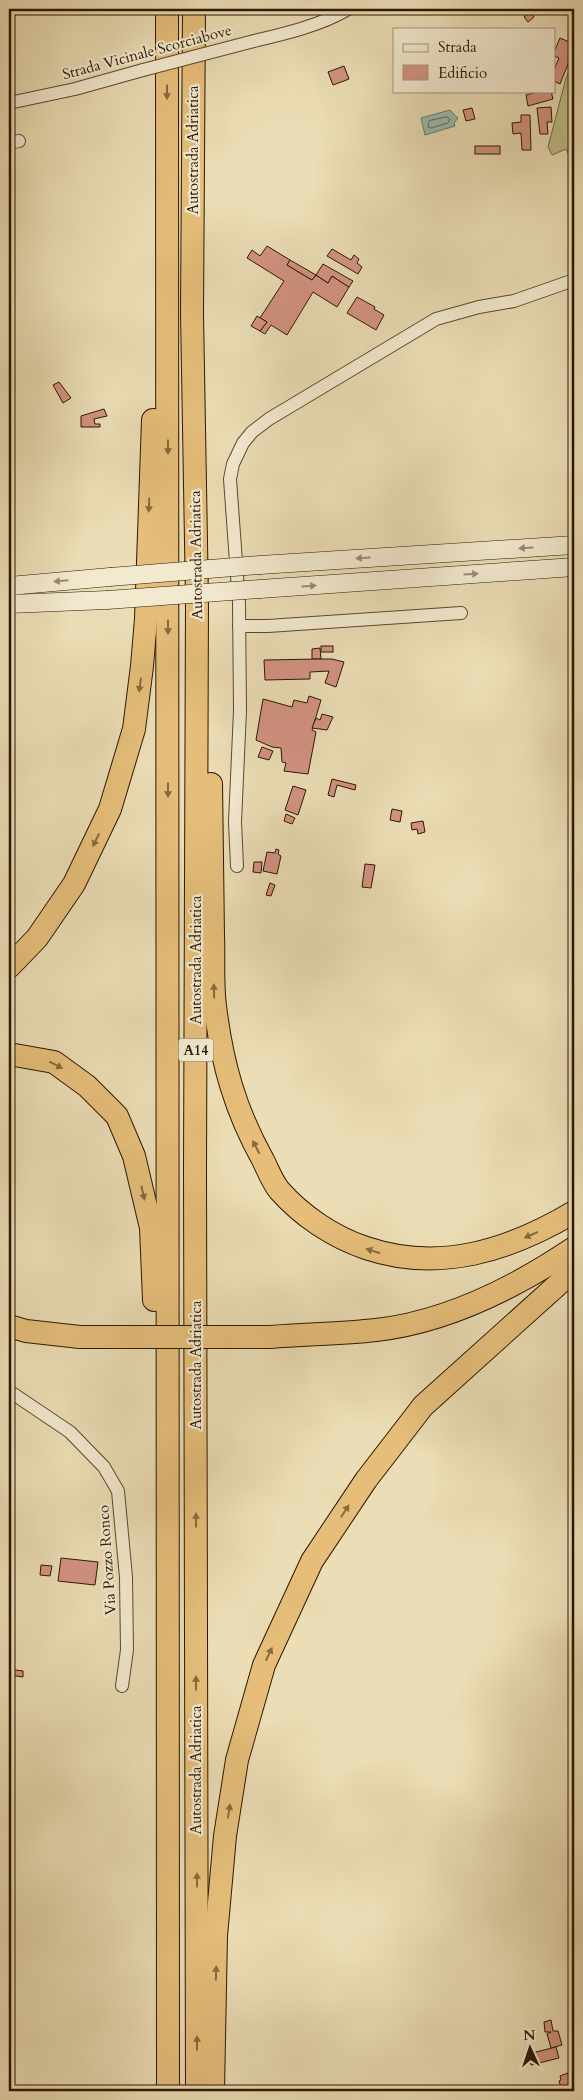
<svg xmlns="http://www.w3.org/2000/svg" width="583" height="2100" viewBox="0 0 583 2100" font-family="Cardo,serif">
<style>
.green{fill:#bebf88;stroke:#746b44}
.water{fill:#98bcae;stroke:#6c7a68}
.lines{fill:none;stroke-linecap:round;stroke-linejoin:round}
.shore{stroke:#626a57;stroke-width:1}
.building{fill:#d39383;stroke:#2b1700}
.minor-casing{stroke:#5b482d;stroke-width:14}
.secondary-casing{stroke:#2b1700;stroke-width:19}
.motorway-casing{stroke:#2b1700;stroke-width:24}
.minor{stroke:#f2e9cf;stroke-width:12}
.secondary{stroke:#f2e9cf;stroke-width:18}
.motorway{stroke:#e6be7a;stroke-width:22}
.minor-bridge-casing{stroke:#5b482d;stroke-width:14;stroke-linecap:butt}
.secondary-bridge-casing{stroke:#2b1700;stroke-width:19;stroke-linecap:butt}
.motorway-bridge-casing{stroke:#2b1700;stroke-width:24;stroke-linecap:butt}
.minor-bridge{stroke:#f2e9cf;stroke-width:12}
.secondary-bridge{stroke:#f2e9cf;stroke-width:18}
.motorway-bridge{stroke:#e6be7a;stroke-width:22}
.oneway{fill:#886a3d}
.oneway2{fill:#988a72}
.labels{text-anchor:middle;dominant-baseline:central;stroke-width:4.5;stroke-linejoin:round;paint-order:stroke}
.shield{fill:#f2e9cf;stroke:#67563e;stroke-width:1}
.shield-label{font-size:14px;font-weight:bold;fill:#2b1700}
.street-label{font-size:15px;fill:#2b1700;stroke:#f2e9cf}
</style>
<rect width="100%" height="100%" fill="#ebddb5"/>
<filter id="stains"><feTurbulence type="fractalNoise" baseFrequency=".004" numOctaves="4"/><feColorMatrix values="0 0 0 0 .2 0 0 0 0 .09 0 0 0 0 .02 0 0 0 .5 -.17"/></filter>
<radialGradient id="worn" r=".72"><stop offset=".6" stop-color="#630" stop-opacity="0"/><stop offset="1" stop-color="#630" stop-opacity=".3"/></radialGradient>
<path class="green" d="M574 62V166L566 149 552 155 548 147 566 78Z"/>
<path class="water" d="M450 110 458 118 454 123 455 126 425 135 421 118Z"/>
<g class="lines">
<path class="shore" d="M447 117 450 119 448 123 431 128 428 127 429 121Z"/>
</g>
<g class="building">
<path d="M530 12 534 17 528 22 524 17Z"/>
<path d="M560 38 574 44V49L560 84 554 81V70L559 58 554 56V52Z"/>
<path d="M344 66 349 79 333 85 328 72Z"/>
<path d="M541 91H551L553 99 528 106 526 95Z"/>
<path d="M551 107 552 122H547L548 134H540L537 108Z"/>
<path d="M472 108 475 119 466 121 463 110Z"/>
<path d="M521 115H530L531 150H522L521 133 513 134 512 123 521 122Z"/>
<rect x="475" y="146" width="25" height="8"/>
<path d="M267 246 290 260 287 265 312 280 316 275 328 283 332 276 349 287 337 307 313 292 287 335 271 325 265 334 260 331 267 322 260 318 284 281 247 258 252 250 260 256Z"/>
<path d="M332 249 351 260 354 255 359 259 357 263 362 267 358 274 327 256Z"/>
<path d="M290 260 316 275 312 280 287 265Z"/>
<path d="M323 264 353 281 349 287 332 276 328 283 316 275Z"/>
<path d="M357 297 375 307 374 309 384 315 376 330 347 313Z"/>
<path d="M257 316 267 322 260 331 251 326Z"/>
<path d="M59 382 71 398 63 403 53 385Z"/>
<path d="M104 409 107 416 94 419 95 424H100V427H81V416Z"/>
<rect x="321" y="646" width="12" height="6"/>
<path d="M320 648 321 659H312V649Z"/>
<path d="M321 659H332L344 662 336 687 325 683 329 671 310 672V679L265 680 264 660Z"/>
<path d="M309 696 321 700 312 730 316 732 308 774 284 771 286 763 282 762 281 748 272 747 256 740 263 699 292 707 294 700 307 703Z"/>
<path d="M322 714 333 717 327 730 312 728 316 718 320 720Z"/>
<path d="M262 747 273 751 269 760 258 757Z"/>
<path d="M332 779 356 785 355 790 337 785 334 797 328 795Z"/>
<path d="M293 786 306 790 298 815 285 810Z"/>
<path d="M392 809 402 811 400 822 390 820Z"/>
<path d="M286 814 295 818 292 824 284 821Z"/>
<path d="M423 821 425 832 418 834 417 829 412 830 411 823Z"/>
<path d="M276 849 279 850 278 854 281 856 277 874 263 871 267 852 275 853Z"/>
<path d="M254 862H262L261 873 253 872Z"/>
<path d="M365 864 375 865 371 888 362 887Z"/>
<path d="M270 883 275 885 271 896 266 895Z"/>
<path d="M61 1558 98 1562 95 1585 58 1581Z"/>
<path d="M41 1565 52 1566 50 1576 40 1575Z"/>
<path d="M9 1669 23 1671V1677L9 1675Z"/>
<path d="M551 2020 553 2031H558L562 2045 551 2048 547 2034 551 2032H545L544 2022Z"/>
<path d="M556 2047 559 2058 531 2065 528 2054Z"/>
<path d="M568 2073 574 2091H562L559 2081 561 2080 560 2076Z"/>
</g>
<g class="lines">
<g class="minor-casing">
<g id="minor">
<path d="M254 41C284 34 322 25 348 9"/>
<path d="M9 103 75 89 143 70"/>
<path d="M9 143 19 141"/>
<path d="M239 626H268L461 613"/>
<path d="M237 866 235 822 240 711 239 603 230 479 233 464 243 443 252 432 269 419 436 319 479 307 514 301 574 280"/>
<path d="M9 1391 70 1432 104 1467 118 1491 126 1577 127 1650 122 1686"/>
</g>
</g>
<g class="secondary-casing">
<g id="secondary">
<path d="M260 565 574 545"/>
<path d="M9 586 110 577"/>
<path d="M260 589 574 567"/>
<path d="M9 604 107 600"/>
</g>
</g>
<g class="motorway-casing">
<g id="motorway">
<path d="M167 9 168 2091"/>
<path d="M194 9 192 313 197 599 195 1170 197 2091"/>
<path d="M211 784C212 834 212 884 213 935 214 958 212 983 215 1006 222 1063 235 1110 263 1160 268 1170 272 1181 279 1190 302 1216 333 1237 366 1248 440 1273 510 1250 574 1212"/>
<path d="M9 967 37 938 74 884 110 809 134 729 142 666 146 619 153 420"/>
<path d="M9 1054 54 1062 87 1086 117 1116 134 1156 151 1228 154 1300"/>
<path d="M9 1326 26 1331 80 1337"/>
<path d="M270 1337C305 1334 341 1334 376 1330 447 1322 516 1287 574 1248"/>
<path d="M213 2091 216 1936 225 1836 237 1760 264 1665 312 1561 366 1480 423 1406 574 1270"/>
</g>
</g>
<use href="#minor" class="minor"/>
<use href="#secondary" class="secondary"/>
<use href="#motorway" class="motorway"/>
<g class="minor-bridge-casing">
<path id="minor-bridge" d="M143 70 254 41"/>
</g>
<g class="secondary-bridge-casing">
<g id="secondary-bridge">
<path d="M110 577 260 565"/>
<path d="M107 600 260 589"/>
</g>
</g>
<g class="motorway-bridge-casing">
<path id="motorway-bridge" d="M80 1337H270"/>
</g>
<use href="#minor-bridge" class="minor-bridge"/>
<use href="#secondary-bridge" class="secondary-bridge"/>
<use href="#motorway-bridge" class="motorway-bridge"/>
</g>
<defs><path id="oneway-solid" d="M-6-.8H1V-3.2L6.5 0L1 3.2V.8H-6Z" transform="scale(1.25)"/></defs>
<g class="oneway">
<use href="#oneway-solid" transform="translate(167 92) rotate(90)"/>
<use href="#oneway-solid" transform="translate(168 447) rotate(90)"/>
<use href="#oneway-solid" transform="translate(149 505) rotate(92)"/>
<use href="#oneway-solid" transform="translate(168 627) rotate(90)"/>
<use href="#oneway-solid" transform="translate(140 685) rotate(98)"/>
<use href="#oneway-solid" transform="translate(168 790) rotate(90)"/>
<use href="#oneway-solid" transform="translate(96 840) rotate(115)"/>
<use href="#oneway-solid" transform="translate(214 991) rotate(-91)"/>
<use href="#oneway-solid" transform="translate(56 1065) rotate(27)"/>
<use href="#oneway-solid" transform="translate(256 1147) rotate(-117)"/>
<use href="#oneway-solid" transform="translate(143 1193) rotate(77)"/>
<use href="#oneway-solid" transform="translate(531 1235) rotate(156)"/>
<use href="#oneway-solid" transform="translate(373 1251) rotate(-162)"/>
<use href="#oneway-solid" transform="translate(345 1511) rotate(-57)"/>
<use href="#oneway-solid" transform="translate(196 1520) rotate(-90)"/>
<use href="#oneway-solid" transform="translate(269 1654) rotate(-65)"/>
<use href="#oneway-solid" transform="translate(196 1683) rotate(-90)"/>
<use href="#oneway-solid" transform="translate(229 1811) rotate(-81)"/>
<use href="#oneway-solid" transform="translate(197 1880) rotate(-90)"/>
<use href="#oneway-solid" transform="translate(216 1973) rotate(-89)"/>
<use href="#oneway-solid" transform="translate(197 2043) rotate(-90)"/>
</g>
<g class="oneway2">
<use href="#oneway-solid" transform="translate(526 548) rotate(176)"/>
<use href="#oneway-solid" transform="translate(363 558) rotate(176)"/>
<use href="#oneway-solid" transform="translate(471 574) rotate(-4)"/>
<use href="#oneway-solid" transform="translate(61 581) rotate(175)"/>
<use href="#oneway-solid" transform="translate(309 586) rotate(-4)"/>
</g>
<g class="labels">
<rect class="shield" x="178.5" y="1038.5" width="35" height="23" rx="4"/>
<g class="shield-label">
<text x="196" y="1050">A14</text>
</g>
<g class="street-label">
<text transform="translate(147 52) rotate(-15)">Strada Vicinale Scorciabove</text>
<text transform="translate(193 150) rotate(-90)">Autostrada Adriatica</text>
<text transform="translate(196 555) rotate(-91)">Autostrada Adriatica</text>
<text transform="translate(196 960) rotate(-90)">Autostrada Adriatica</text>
<text transform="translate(196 1365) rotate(-90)">Autostrada Adriatica</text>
<text transform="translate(107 1560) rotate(-94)">Via Pozzo Ronco</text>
<text transform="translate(196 1770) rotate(-90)">Autostrada Adriatica</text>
</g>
</g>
<rect width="583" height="2100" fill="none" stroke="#ebddb5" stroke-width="30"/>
<rect x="10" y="10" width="563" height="2080" fill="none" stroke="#2b1700" stroke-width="2.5"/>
<rect x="15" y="15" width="553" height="2070" fill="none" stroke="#2b1700"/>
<rect x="393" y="28" width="162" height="65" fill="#f2e9cf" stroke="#a2957c"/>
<rect x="403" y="44" width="25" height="8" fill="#f2e9cf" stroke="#a2957c"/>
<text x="438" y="52" font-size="15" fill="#2b1700">Strada</text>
<rect x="403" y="65" width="25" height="15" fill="#d39383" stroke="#a2957c"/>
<text x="438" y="78" font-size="15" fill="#2b1700">Edificio</text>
<g transform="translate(530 2048) rotate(357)" stroke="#f2e9cf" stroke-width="4" paint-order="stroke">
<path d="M0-4L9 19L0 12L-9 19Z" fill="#2b1700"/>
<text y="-8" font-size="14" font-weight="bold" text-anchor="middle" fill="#2b1700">N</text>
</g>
<rect width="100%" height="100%" filter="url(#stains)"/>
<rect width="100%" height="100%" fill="url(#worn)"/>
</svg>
